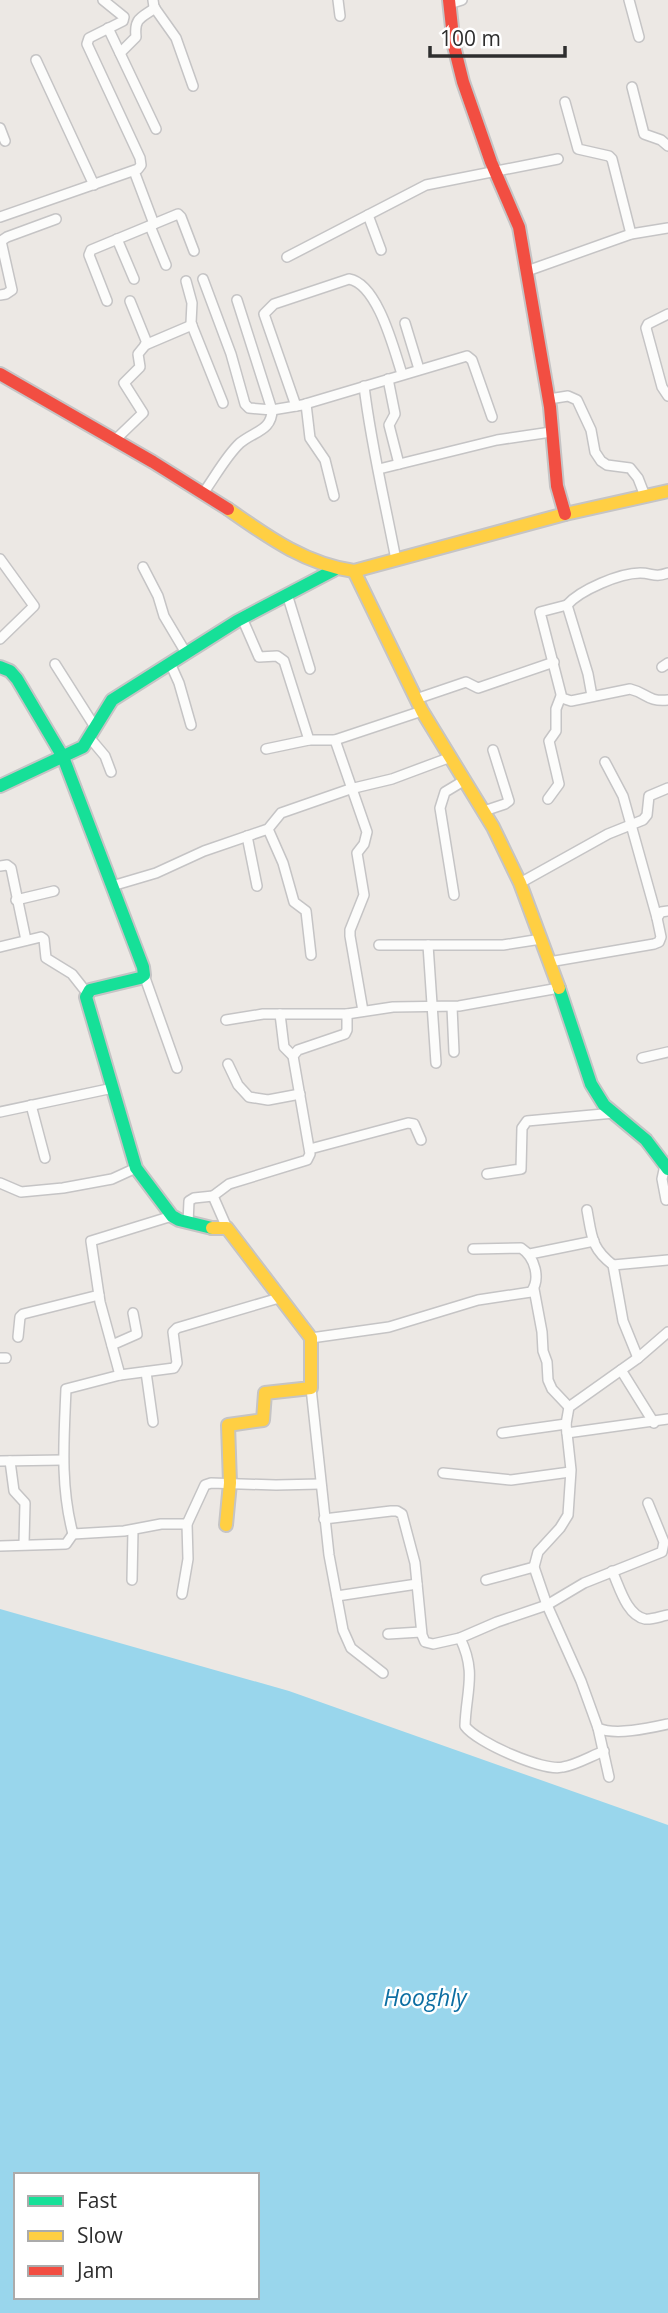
<svg xmlns="http://www.w3.org/2000/svg" width="668" height="2313" viewBox="0 0 668 2313" font-family="'Open Sans',sans-serif">
<style>
.water{fill:#99d6ec;fill-rule:evenodd}
.lines{fill:none;stroke-linecap:round;stroke-linejoin:round}
.street-casing{stroke:#c5c4c5;stroke-width:12}
.fast-casing{stroke:#c5c4c5;stroke-width:16}
.slow-casing{stroke:#c5c4c5;stroke-width:16}
.jam-casing{stroke:#c5c4c5;stroke-width:16}
.street{stroke:#fcfcfb;stroke-width:9}
.fast{stroke:#16e098;stroke-width:12}
.slow{stroke:#ffcf43;stroke-width:12}
.jam{stroke:#f24e42;stroke-width:12}
.labels{text-anchor:middle;dominant-baseline:central;stroke-width:5;stroke-linejoin:round;paint-order:stroke}
.water-label{font-size:23px;font-style:italic;fill:#0d6fa3;stroke:#fff}
</style>
<rect width="100%" height="100%" fill="#ece8e4"/>
<path class="water" d="M0 1609 289 1691 668 1825V2313H0ZM16 2175H257V2297H16Z"/>
<g class="lines">
<g class="street-casing">
<g id="street">
<path d="M153 0 154 7 176 38 193 86"/>
<path d="M338 0 340 16"/>
<path d="M629 0 639 37"/>
<path d="M449 4 462 0"/>
<path d="M108 28 156 129"/>
<path d="M120 53 136 37C134 18 141 18 155 8"/>
<path d="M36 60 94 185"/>
<path d="M632 87 644 134 661 140 668 146"/>
<path d="M565 102 578 149 609 156 612 159 631 234"/>
<path d="M0 128 5 141"/>
<path d="M134 171 154 224"/>
<path d="M368 215 381 250"/>
<path d="M0 217 138 169 141 165 140 158 87 44 89 38 123 21 124 17 103 0"/>
<path d="M150 226 166 265"/>
<path d="M117 239 134 279"/>
<path d="M287 257 426 185 558 159"/>
<path d="M527 271 631 234 668 228"/>
<path d="M203 279 231 354 245 404 249 408 272 410 302 405 467 356 472 360 492 417"/>
<path d="M186 281 192 303 191 323 223 403"/>
<path d="M0 295 6 294 12 290 1 241 7 237 56 219"/>
<path d="M107 301 89 255 91 250 178 214 181 217 194 251"/>
<path d="M668 314 648 324 646 328 662 387 668 396"/>
<path d="M405 323 419 369"/>
<path d="M145 345 192 325"/>
<path d="M388 379 395 414 389 425 399 464"/>
<path d="M364 386C371 445 385 502 396 560"/>
<path d="M549 399 568 396 577 400 591 430 595 452 601 461 607 465 630 468 638 478 645 496"/>
<path d="M306 404 310 438 325 460 334 496"/>
<path d="M296 406 264 314 274 304 349 279C378 284 394 350 402 374"/>
<path d="M114 441 143 413 124 383 140 367 138 354 147 343 130 301"/>
<path d="M379 469 497 440 551 432"/>
<path d="M204 492C215 477 226 456 240 443 255 431 272 430 272 410L237 300"/>
<path d="M0 559 34 606 0 639"/>
<path d="M143 567 158 596 164 616 186 653"/>
<path d="M287 594 310 669"/>
<path d="M567 605 540 612 562 698 571 701 630 689C647 693 647 702 668 700"/>
<path d="M242 618 259 657 277 656 284 661 309 740"/>
<path d="M170 663 179 683 191 725"/>
<path d="M55 664 95 727"/>
<path d="M662 667 668 663"/>
<path d="M592 696 588 674 567 605C580 590 620 573 640 573 653 573 654 578 668 573"/>
<path d="M416 699 466 682 478 688 554 662"/>
<path d="M89 737 105 756 111 772"/>
<path d="M335 740 367 832 364 844 357 853 364 895 350 930V936L363 1011"/>
<path d="M266 749 309 740H335L422 711"/>
<path d="M605 762 623 796 657 918"/>
<path d="M548 799 559 784 549 741 556 731V709L561 696"/>
<path d="M484 811 505 804 509 801 493 750"/>
<path d="M268 829 283 863 294 902 306 911 311 955"/>
<path d="M247 836 257 886"/>
<path d="M0 866 7 865 11 868 26 940"/>
<path d="M520 883 608 834 643 820 647 815 649 796 668 788"/>
<path d="M112 886 156 873 204 851 268 829 281 813 350 789 392 779 451 757"/>
<path d="M454 895 440 808 445 792 465 780"/>
<path d="M16 900 54 891"/>
<path d="M379 945H503L541 939"/>
<path d="M428 945 436 1063"/>
<path d="M0 947 41 937 44 939 46 958 72 974 87 993"/>
<path d="M549 962 654 944 659 942 661 937 657 918 661 912 668 911"/>
<path d="M144 975 177 1068"/>
<path d="M452 1007 454 1052"/>
<path d="M280 1014 284 1047 293 1056"/>
<path d="M226 1020 263 1014H347L393 1007 459 1006 559 988"/>
<path d="M642 1058 668 1052"/>
<path d="M228 1064 238 1085 249 1097 268 1100 300 1094"/>
<path d="M31 1105 45 1158"/>
<path d="M0 1112 113 1088"/>
<path d="M310 1149 408 1123 414 1124 421 1140"/>
<path d="M665 1165 662 1179 666 1200"/>
<path d="M487 1174 521 1169 522 1128 527 1121 614 1113"/>
<path d="M0 1183 21 1192 63 1188 112 1179 136 1168"/>
<path d="M587 1210C592 1237 591 1248 613 1265L623 1321 638 1358"/>
<path d="M188 1223 189 1201 194 1198 213 1196"/>
<path d="M227 1228 213 1196 229 1184 307 1160 310 1154 293 1056 298 1050 345 1034 347 1030V1014"/>
<path d="M530 1254 594 1241"/>
<path d="M613 1265 668 1260"/>
<path d="M534 1289 542 1332 543 1351 547 1362 548 1380 552 1389 569 1407"/>
<path d="M668 1332 638 1358 569 1407 566 1424 571 1470 568 1515 560 1528 538 1552 534 1567 547 1605 581 1681 598 1728C615 1736 650 1728 668 1724"/>
<path d="M18 1337 20 1317 23 1314 99 1295"/>
<path d="M311 1338 389 1327 478 1300 531 1292C541 1279 535 1257 521 1248L473 1249"/>
<path d="M112 1345 137 1334 133 1313"/>
<path d="M0 1358H6"/>
<path d="M621 1370 654 1423"/>
<path d="M146 1372 153 1422"/>
<path d="M120 1375 100 1302 91 1241 172 1216"/>
<path d="M311 1388 329 1555 343 1630 351 1648 383 1673"/>
<path d="M502 1433 566 1424"/>
<path d="M567 1433 668 1419"/>
<path d="M0 1461 63 1460"/>
<path d="M10 1461 14 1491 25 1503 24 1544"/>
<path d="M443 1473 511 1480 570 1472"/>
<path d="M324 1519 391 1511H397L402 1514 415 1563 422 1635 425 1642 433 1644 460 1638 497 1622 547 1605 584 1583 662 1552 664 1542 648 1503"/>
<path d="M187 1524H161L124 1531 73 1534C60 1486 64 1438 66 1389L120 1375 174 1368 177 1363 173 1332 177 1328 279 1298"/>
<path d="M0 1546 66 1544 73 1534"/>
<path d="M612 1571C619 1585 626 1615 645 1619 652 1620 661 1616 668 1615"/>
<path d="M132 1580 133 1530"/>
<path d="M486 1580 534 1567"/>
<path d="M182 1594 188 1559 187 1524 205 1485 211 1483 276 1485 320 1484"/>
<path d="M337 1596 417 1584"/>
<path d="M388 1634 421 1632"/>
<path d="M460 1638C477 1673 466 1691 465 1726 476 1742 544 1772 563 1767 576 1765 591 1756 604 1751"/>
<path d="M598 1728 609 1777"/>
</g>
</g>
<g class="fast-casing">
<g id="fast">
<path d="M0 667 10 671 17 679 63 757 143 967 144 975 140 978 90 990 86 997 136 1168 172 1216 179 1220 212 1228"/>
<path d="M0 786 83 747 112 700 237 621 334 570"/>
<path d="M559 988 591 1084 604 1105 646 1140 668 1169"/>
</g>
</g>
<g class="slow-casing">
<g id="slow">
<path d="M228 509C268 537 305 564 354 571L565 514 668 491"/>
<path d="M354 571 422 711 493 827 520 883 559 988"/>
<path d="M212 1228H227L311 1338V1388L265 1393 263 1420 228 1425 230 1483 226 1525"/>
</g>
</g>
<g class="jam-casing">
<g id="jam">
<path d="M449 0 454 46 463 82 491 162 519 227 550 407 557 486 565 514"/>
<path d="M0 374 153 462 228 509"/>
</g>
</g>
<use href="#street" class="street"/>
<use href="#fast" class="fast"/>
<use href="#slow" class="slow"/>
<use href="#jam" class="jam"/>
</g>
<g class="labels">
<g class="water-label">
<text x="425" y="1997">Hooghly</text>
</g>
</g>
<rect x="14" y="2173" width="245" height="126" fill="#ffffff" stroke="#ababab" stroke-width="2"/>
<rect x="28" y="2196" width="35" height="10" fill="#16e098" stroke="#ababab" stroke-width="2"/>
<text x="77" y="2208" font-size="21" fill="#2e2e2e">Fast</text>
<rect x="28" y="2231" width="35" height="10" fill="#ffcf43" stroke="#ababab" stroke-width="2"/>
<text x="77" y="2243" font-size="21" fill="#2e2e2e">Slow</text>
<rect x="28" y="2266" width="35" height="10" fill="#f24e42" stroke="#ababab" stroke-width="2"/>
<text x="77" y="2278" font-size="21" fill="#2e2e2e">Jam</text>
<path d="M430 46v10h135v-10" fill="none" stroke="#2e2e2e" stroke-width="3.5"/>
<text x="440" y="46" font-size="21" fill="#2e2e2e" stroke="#ffffff" stroke-width="5" paint-order="stroke">100 m</text>
</svg>
